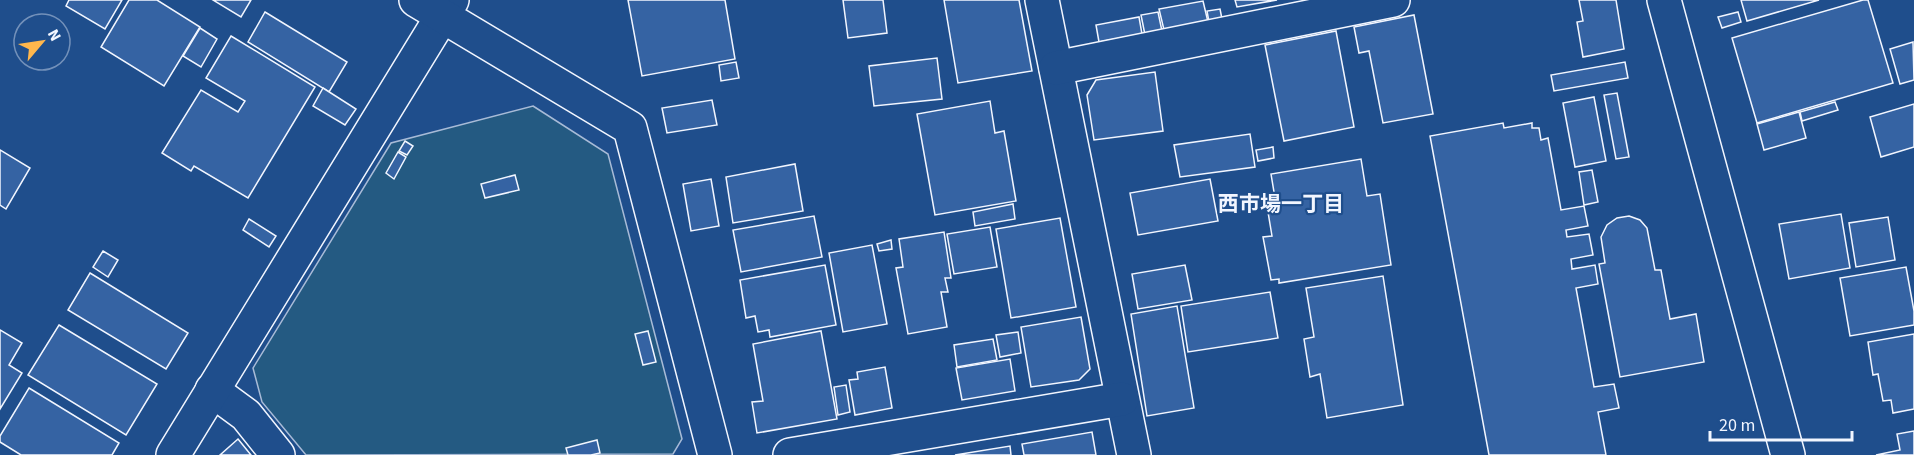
<svg xmlns="http://www.w3.org/2000/svg" width="1914" height="455" viewBox="0 0 1914 455" font-family="'Source Sans 3','Noto Sans JP',sans-serif">
<style>
.green{fill:#245a82;stroke:#a8bbd7;stroke-width:1.5}
.building{fill:#3563a3;stroke:#f2f6ff;stroke-width:1.5}
.lines{fill:none;stroke-linecap:round;stroke-linejoin:round}
.minor-casing{stroke:#f2f6ff;stroke-width:36}
.tertiary-casing{stroke:#f2f6ff;stroke-width:36}
.minor{stroke:#1f4e8c;stroke-width:33}
.tertiary{stroke:#1f4e8c;stroke-width:33}
.labels{text-anchor:middle;dominant-baseline:central;stroke-width:4.5;stroke-linejoin:round;paint-order:stroke}
.neighbourhood-label{font-size:21px;font-weight:bold;fill:#f2f6ff;stroke:#1f4e8c}
</style>
<rect width="100%" height="100%" fill="#1f4e8c"/>
<path class="green" d="M533 106 608 154 682 439 673 454 306 455 262 402 253 368 391 143Z"/>
<g class="building">
<path d="M69 0H122L105 29 66 6Z"/>
<path d="M129 0H157L200 27 164 86 101 47Z"/>
<path d="M213 0H251L241 17Z"/>
<path d="M628 0H725L735 59 642 76Z"/>
<path d="M843 0H883L887 33 848 38Z"/>
<path d="M944 0H1019L1032 71 958 83Z"/>
<path d="M1235 0H1277L1237 7Z"/>
<path d="M1579 0H1616L1624 49 1583 57 1577 22 1583 21Z"/>
<path d="M1741 0H1819L1747 21Z"/>
<path d="M1863 0H1868L1893 83 1757 123 1732 38Z"/>
<path d="M1203 1 1208 22 1164 30 1159 9Z"/>
<path d="M1220 9 1222 19 1209 22 1207 11Z"/>
<path d="M265 12 347 62 329 92 248 42Z"/>
<path d="M1158 12 1162 31 1145 35 1141 15Z"/>
<path d="M1738 12 1741 22 1722 28 1718 17Z"/>
<path d="M1414 15 1433 114 1383 123 1369 51 1359 53 1354 27Z"/>
<path d="M1139 17 1142 34 1099 42 1096 25Z"/>
<path d="M200 28 217 39 201 67 183 56Z"/>
<path d="M1336 31 1354 127 1284 141 1265 45Z"/>
<path d="M231 36 315 87 248 198 194 166 191 171 162 153 201 90 238 112 245 101 206 78Z"/>
<path d="M1913 42 1914 80 1900 84 1890 49Z"/>
<path d="M937 58 942 99 874 106 869 66Z"/>
<path d="M736 62 739 78 721 81 719 65Z"/>
<path d="M1625 62 1628 78 1554 91 1551 75Z"/>
<path d="M1155 72 1163 131 1094 140 1087 95 1096 80Z"/>
<path d="M323 88 356 109 345 125 313 106Z"/>
<path d="M1617 93 1629 157 1616 159 1604 95Z"/>
<path d="M1594 97 1606 161 1575 167 1563 103Z"/>
<path d="M712 100 717 125 667 133 662 108Z"/>
<path d="M990 101 995 133 1004 131 1016 201 935 215 917 114Z"/>
<path d="M1835 102 1838 110 1802 121 1800 112Z"/>
<path d="M1914 104V147L1881 157 1870 117Z"/>
<path d="M1799 112 1806 138 1764 150 1757 124Z"/>
<path d="M1503 123 1504 128 1532 123V128H1539L1541 140 1548 138 1561 210 1584 206 1588 226 1566 230 1567 237 1589 234 1593 255 1571 259 1572 269 1595 265 1598 284 1576 288 1594 387 1614 384 1619 408 1598 412 1606 455H1489L1430 136Z"/>
<path d="M1250 134 1255 167 1180 177 1174 145Z"/>
<path d="M405 141 413 146 407 155 399 151Z"/>
<path d="M1273 147 1274 158 1258 161 1256 150Z"/>
<path d="M0 150 30 168 6 209 0 205Z"/>
<path d="M398 152 406 157 394 179 386 173Z"/>
<path d="M1361 159 1367 196 1380 194 1391 265 1279 283V279L1271 280 1263 237 1272 236 1268 212 1277 210 1271 174Z"/>
<path d="M795 164 803 211 733 223 726 177Z"/>
<path d="M1592 170 1598 202 1584 205 1579 172Z"/>
<path d="M515 175 519 190 485 198 481 184Z"/>
<path d="M711 179 719 226 691 231 683 184Z"/>
<path d="M1210 179 1218 221 1138 235 1130 193Z"/>
<path d="M1013 204 1015 219 975 226 973 212Z"/>
<path d="M1841 214 1850 268 1789 279 1779 224Z"/>
<path d="M814 216 822 257 741 272 733 230Z"/>
<path d="M1629 216 1640 220 1647 228 1655 270H1661L1670 319 1696 314 1704 362 1620 377 1599 264 1605 263 1601 237 1607 225 1617 218Z"/>
<path d="M1888 217 1895 260 1856 267 1849 223Z"/>
<path d="M1060 218 1076 307 1011 318 996 229Z"/>
<path d="M249 219 276 236 269 247 243 230Z"/>
<path d="M990 227 997 267 954 274 947 234Z"/>
<path d="M944 232 951 278H945L948 292H941L947 327 908 334 896 268 903 267 899 239Z"/>
<path d="M891 240 892 249 879 251 877 244Z"/>
<path d="M872 245 887 324 843 332 829 253Z"/>
<path d="M103 251 118 260 108 277 93 267Z"/>
<path d="M825 265 836 325 770 337 769 330 758 332 755 316 746 318 740 280Z"/>
<path d="M1185 265 1192 300 1138 309 1132 274Z"/>
<path d="M1906 267 1914 311V325L1850 336 1840 278Z"/>
<path d="M90 273 188 333 166 369 68 310Z"/>
<path d="M1383 276 1403 405 1327 418 1320 374 1310 377 1304 339 1314 337 1306 288Z"/>
<path d="M1270 292 1278 338 1188 352 1181 306Z"/>
<path d="M1177 306 1194 408 1147 416 1131 314Z"/>
<path d="M1081 317 1090 369 1079 380 1031 387 1021 327Z"/>
<path d="M59 325 157 384 126 435 28 375Z"/>
<path d="M0 330 22 343 9 365 22 373 0 409Z"/>
<path d="M648 331 656 362 643 365 635 334Z"/>
<path d="M821 331 837 419 757 433 752 402 763 401 753 344Z"/>
<path d="M1018 332 1021 353 1000 357 996 335Z"/>
<path d="M1914 334V409L1893 413 1891 400 1883 401 1878 374 1873 375 1868 342Z"/>
<path d="M993 339 997 360 957 367 954 345Z"/>
<path d="M1010 359 1015 391 962 400 956 368Z"/>
<path d="M885 367 892 408 855 415 849 380 858 379 857 372Z"/>
<path d="M846 385 850 412 838 415 834 387Z"/>
<path d="M29 388 119 443 112 455H21L0 442V436Z"/>
<path d="M1914 431V455H1876L1900 450 1897 434Z"/>
<path d="M1092 432 1096 455H1024L1022 444Z"/>
<path d="M238 439 251 455H220Z"/>
<path d="M597 440 600 453 591 455H568L566 448Z"/>
<path d="M1010 446 1011 455H955Z"/>
</g>
<g class="lines">
<g class="minor-casing">
<g id="minor">
<path d="M1042 0 1134 455"/>
<path d="M1056 68 1393 0"/>
<path d="M212 390 246 415 278 455"/>
<path d="M173 455 452 0"/>
<path d="M790 455 1122 399"/>
</g>
</g>
<g class="tertiary-casing">
<g id="tertiary">
<path d="M416 0 630 128 715 455"/>
<path d="M1664 0 1788 455"/>
</g>
</g>
<use href="#minor" class="minor"/>
<use href="#tertiary" class="tertiary"/>
</g>
<g class="labels">
<g class="neighbourhood-label">
<text x="1281" y="204">西市場一丁目</text>
</g>
</g>
<g transform="translate(42 42) rotate(61)"><circle r="28" fill="#1f4e8c" stroke="#7391ba" stroke-width="1.5"/>
<path d="M0-4.5L10 22L0 15L-10 22Z" fill="#ffb74d"/>
<text y="-9" font-size="16" font-weight="bold" text-anchor="middle" fill="#f2f6ff">N</text>
</g>
<path d="M1710 431v9h142v-9" fill="none" stroke="#f2f6ff" stroke-width="3"/>
<text x="1719" y="431" font-size="18" fill="#f2f6ff" stroke="#1f4e8c" stroke-width="4.5" paint-order="stroke">20 m</text>
</svg>
